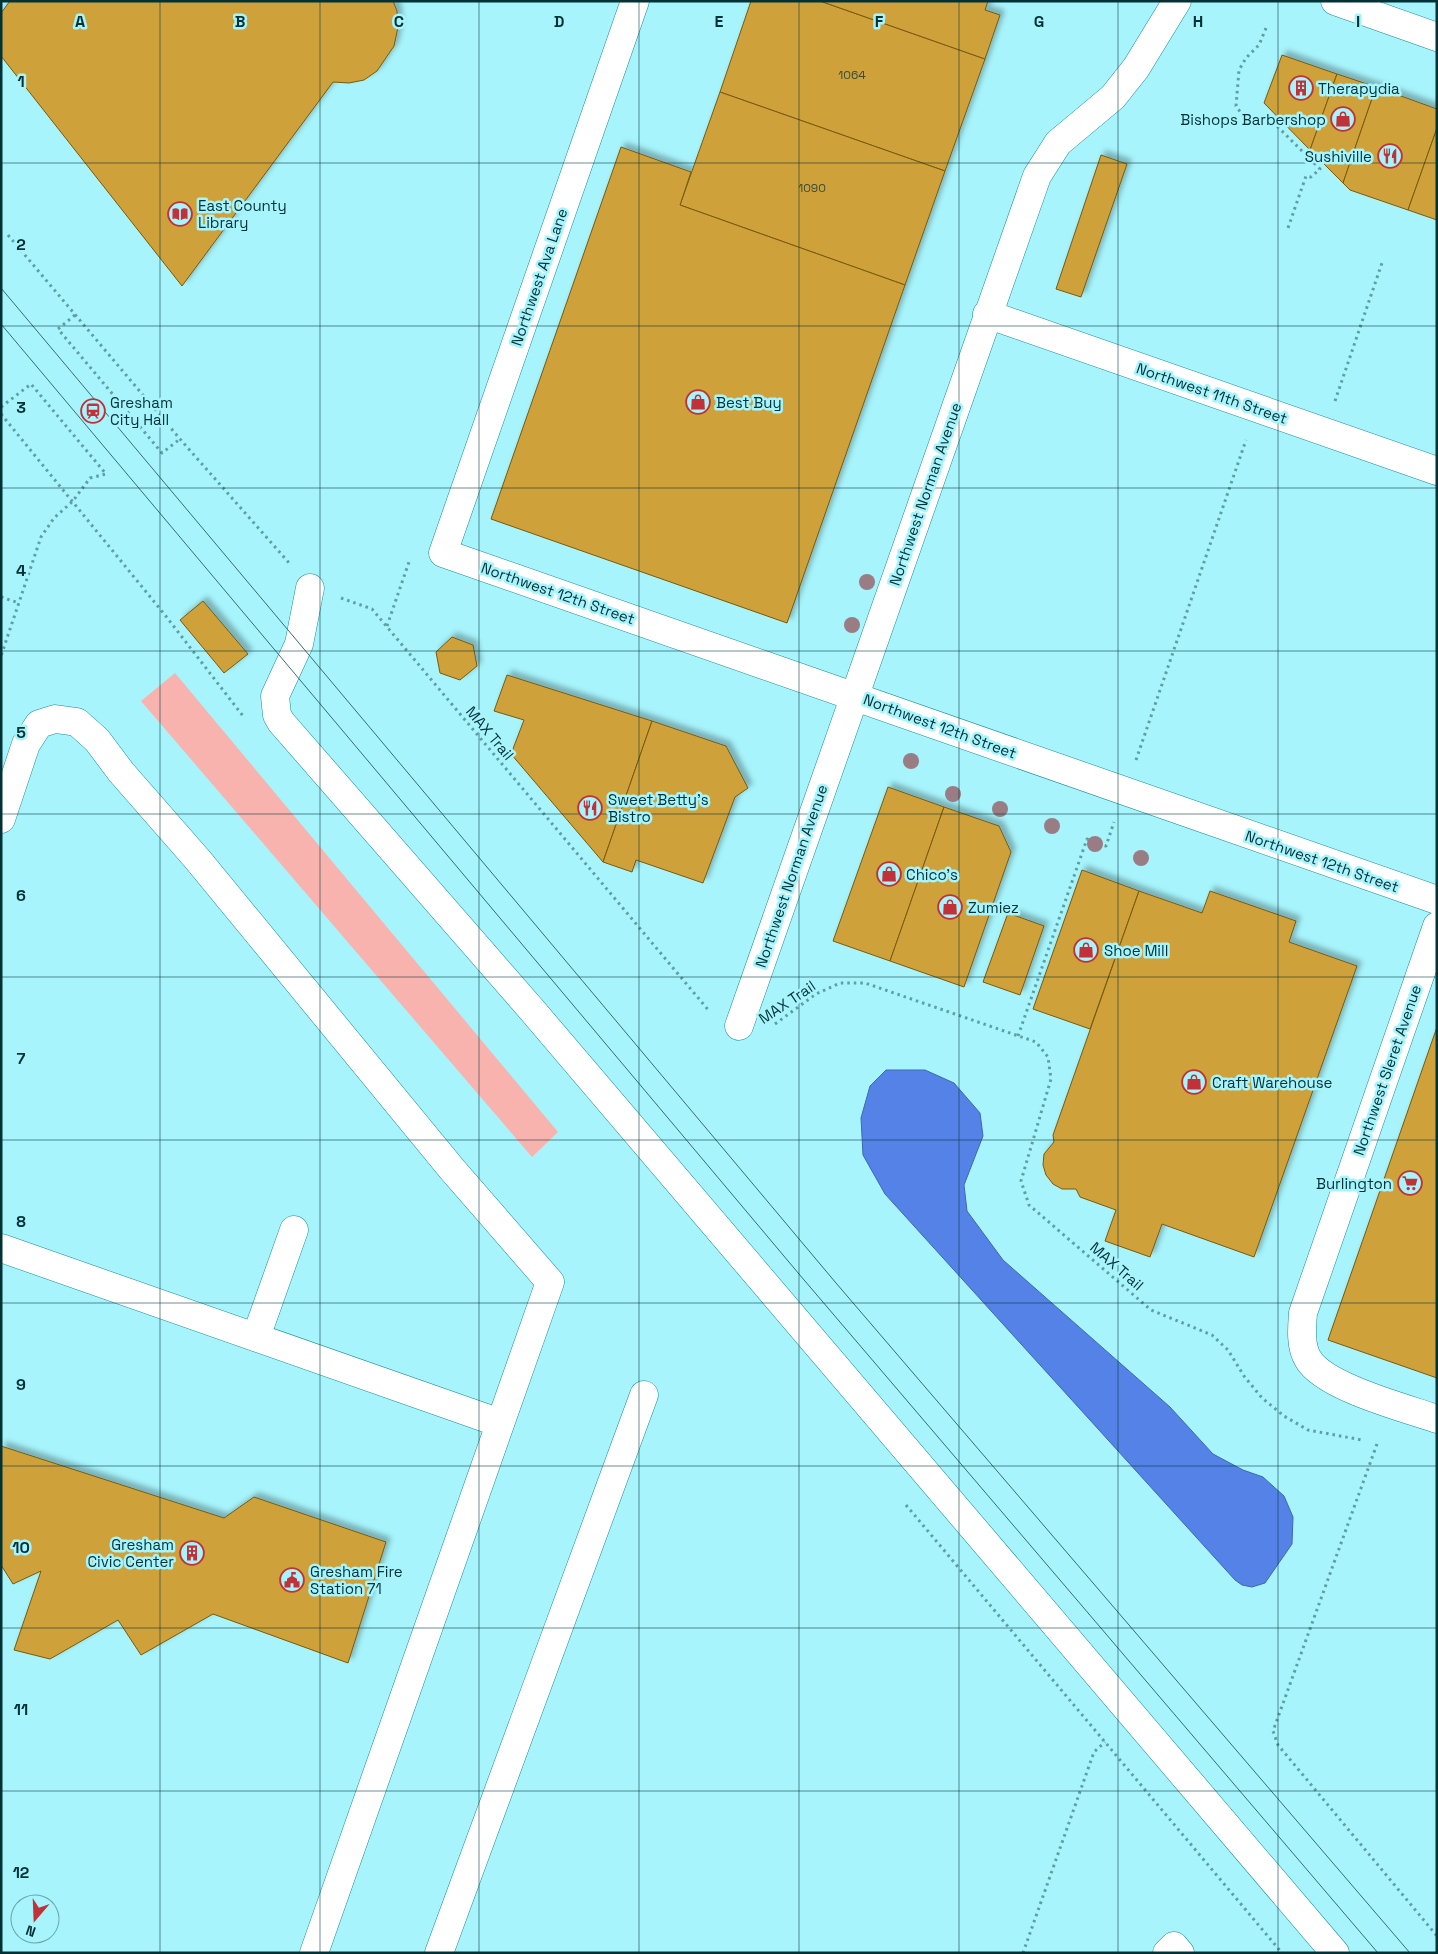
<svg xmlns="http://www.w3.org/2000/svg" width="1438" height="1954" viewBox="0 0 1438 1954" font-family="'Space Grotesk',sans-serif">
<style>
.green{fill:#f9b3ae}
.water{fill:#5482e6;stroke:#3b6ab1}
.building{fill:#cea13b;stroke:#795a0d;filter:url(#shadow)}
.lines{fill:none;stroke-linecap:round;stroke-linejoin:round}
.minor-casing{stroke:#188d96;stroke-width:29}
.major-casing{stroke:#188d96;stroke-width:29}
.path{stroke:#5e9ea5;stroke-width:3;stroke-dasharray:2.5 4;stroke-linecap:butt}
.minor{stroke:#fff;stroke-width:28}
.major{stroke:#fff;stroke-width:28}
.tram{stroke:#356e73;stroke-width:1}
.tree{fill:#997c84}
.grid{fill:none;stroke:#023236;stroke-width:1;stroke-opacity:0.55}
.labels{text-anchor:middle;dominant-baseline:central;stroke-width:5;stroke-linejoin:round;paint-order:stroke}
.number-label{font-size:12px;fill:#354e37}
.poi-label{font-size:15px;fill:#023236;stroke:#a7f4fc;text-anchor:start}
.street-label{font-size:15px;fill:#023236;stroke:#a7f4fc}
.grid-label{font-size:16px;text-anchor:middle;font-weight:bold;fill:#023236;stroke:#a7f4fc;stroke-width:5;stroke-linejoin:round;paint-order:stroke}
</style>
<defs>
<filter id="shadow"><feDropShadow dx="4.5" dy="-4.5" stdDeviation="2.5" flood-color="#0004"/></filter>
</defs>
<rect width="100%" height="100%" fill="#a7f4fc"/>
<path class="green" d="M175 673 558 1132 532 1157 141 701Z"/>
<path class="water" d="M886 1070H925L954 1083 980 1113 983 1136 964 1185 967 1211 1003 1260 1170 1407 1213 1454 1243 1470 1263 1477 1284 1496 1293 1517 1292 1544 1265 1583 1252 1587 1242 1585 1235 1580 885 1194 863 1155 861 1118 870 1086Z"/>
<g class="building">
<path d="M10 1H393L397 11 398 27 394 46 377 71 364 80 349 83 333 82 182 286 1 56V13Z"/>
<path d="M751 1H820L985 59 945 171 720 92Z"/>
<path d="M820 1H988L985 10 1000 15 985 59Z"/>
<path d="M1282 55 1337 74 1310 150 1264 103Z"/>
<path d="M1337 74 1376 87 1343 183 1310 150Z"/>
<path d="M1376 87 1437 109V128L1408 210 1350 190 1343 183Z"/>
<path d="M720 92 945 171 905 285 680 205Z"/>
<path d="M1437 128V220L1408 210Z"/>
<path d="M621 147 691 172 680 205 905 285 787 623 491 519Z"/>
<path d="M1101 155 1127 164 1081 297 1056 289Z"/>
<path d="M203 601 248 654 224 673 180 620Z"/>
<path d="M452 637 473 645 477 666 460 680 440 673 436 652Z"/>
<path d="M507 675 652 721 603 862 511 754 524 720 494 711Z"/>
<path d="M652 721 726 746 748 788 735 797 703 883 636 860 632 872 603 862Z"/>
<path d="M888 787 944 807 890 961 833 941Z"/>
<path d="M944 807 999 826 1011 852 964 987 890 961Z"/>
<path d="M1082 870 1139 891 1090 1029 1033 1009Z"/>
<path d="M1139 891 1202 913 1210 891 1296 921 1289 942 1357 966 1254 1257 1162 1224 1150 1257 1105 1241 1116 1210 1080 1197 1076 1189H1062L1053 1184 1046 1175 1043 1165 1044 1154 1054 1142 1053 1135Z"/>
<path d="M1008 913 1044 926 1020 995 983 982Z"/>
<path d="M1437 1027V1378L1328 1340Z"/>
<path d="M1 1446 224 1518 254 1497 386 1542 348 1663 213 1614 141 1655 118 1620 50 1659 14 1650 41 1571 13 1584 1 1565Z"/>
</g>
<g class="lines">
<g class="minor-casing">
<g id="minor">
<path d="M635 1 443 553 1437 900"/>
<path d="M987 314 1437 471"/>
<path d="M310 588 299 644 275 696 277 715 281 722 532 1010 1335 1953"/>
<path d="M1 819 26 744 39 724 55 719 77 722 97 740 121 772 198 860 451 1168 550 1282 314 1953"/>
<path d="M1437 926 1303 1313C1302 1327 1300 1346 1308 1359 1324 1387 1405 1408 1437 1419"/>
<path d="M739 1026 1037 176 1058 143 1113 97 1136 68 1177 1"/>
<path d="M1 1248 500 1423"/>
<path d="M256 1337 294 1230"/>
<path d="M439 1953 644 1395"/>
<path d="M1167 1953 1174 1946 1180 1953"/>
</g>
</g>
<g class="major-casing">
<path id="major" d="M1335 1 1437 37"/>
</g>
<g class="path">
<path d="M1266 28 1259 45 1246 58 1239 70 1236 106 1243 116 1255 120H1271L1320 169 1311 177 1306 176 1288 228"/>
<path d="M8 235 180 439 290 564"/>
<path d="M75 315 58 329 162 453 180 439"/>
<path d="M1335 401 1383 260"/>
<path d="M1 407 31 384 106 474 90 478 73 501 54 518 41 537 1 656"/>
<path d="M1 414 165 615 243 716"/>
<path d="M1 597 19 603"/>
<path d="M341 598 372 609 710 1012"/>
<path d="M387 626 410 559"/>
<path d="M1136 760 1246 440"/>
<path d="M775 1024 816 994 840 983H865L1036 1042 1048 1057 1051 1079 1021 1181 1029 1205 1151 1310 1212 1335 1228 1350 1244 1376 1262 1398 1284 1416 1308 1430 1362 1440"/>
<path d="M1018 1036 1087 839 1106 846 1114 822"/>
<path d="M1377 1444 1273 1731 1278 1745 1437 1936"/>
<path d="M906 1505 1282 1953"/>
<path d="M1023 1953 1094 1752 1105 1742"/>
</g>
<use href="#minor" class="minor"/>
<use href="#major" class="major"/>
<g class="tram">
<path d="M1 288 836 1283 1410 1953"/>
<path d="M1 324 799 1274 1378 1953"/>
</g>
</g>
<g class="tree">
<circle cx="867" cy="582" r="8"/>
<circle cx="852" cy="625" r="8"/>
<circle cx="911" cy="761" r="8"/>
<circle cx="953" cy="794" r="8"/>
<circle cx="1000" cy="809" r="8"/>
<circle cx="1052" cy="826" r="8"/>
<circle cx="1095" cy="844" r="8"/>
<circle cx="1141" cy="858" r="8"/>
</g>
<path class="grid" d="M160 1V1953M320 1V1953M479 1V1953M639 1V1953M799 1V1953M959 1V1953M1118 1V1953M1278 1V1953M1 163H1437M1 326H1437M1 488H1437M1 651H1437M1 814H1437M1 977H1437M1 1140H1437M1 1303H1437M1 1466H1437M1 1628H1437M1 1791H1437"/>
<defs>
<g id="building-ring" transform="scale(1.25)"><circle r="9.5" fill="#a7f4fc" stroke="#c13137" stroke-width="1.5"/><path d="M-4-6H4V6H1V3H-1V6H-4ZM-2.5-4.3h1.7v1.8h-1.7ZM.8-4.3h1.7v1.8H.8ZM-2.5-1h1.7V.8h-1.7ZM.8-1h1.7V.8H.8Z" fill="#c13137"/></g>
<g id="shop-ring" transform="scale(1.25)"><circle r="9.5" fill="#a7f4fc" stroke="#c13137" stroke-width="1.5"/><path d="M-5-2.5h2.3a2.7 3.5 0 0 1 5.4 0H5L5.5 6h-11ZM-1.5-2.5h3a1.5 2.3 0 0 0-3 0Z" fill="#c13137"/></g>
<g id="restaurant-ring" transform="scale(1.25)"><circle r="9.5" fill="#a7f4fc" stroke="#c13137" stroke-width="1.5"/><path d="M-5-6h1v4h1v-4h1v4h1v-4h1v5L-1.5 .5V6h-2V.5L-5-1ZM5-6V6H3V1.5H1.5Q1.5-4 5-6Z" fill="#c13137"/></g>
<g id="library-ring" transform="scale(1.25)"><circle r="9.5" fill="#a7f4fc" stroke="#c13137" stroke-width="1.5"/><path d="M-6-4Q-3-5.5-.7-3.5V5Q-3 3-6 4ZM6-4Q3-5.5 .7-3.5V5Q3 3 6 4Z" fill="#c13137"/></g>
<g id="station-ring" transform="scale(1.25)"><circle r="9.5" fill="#a7f4fc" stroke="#c13137" stroke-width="1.5"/><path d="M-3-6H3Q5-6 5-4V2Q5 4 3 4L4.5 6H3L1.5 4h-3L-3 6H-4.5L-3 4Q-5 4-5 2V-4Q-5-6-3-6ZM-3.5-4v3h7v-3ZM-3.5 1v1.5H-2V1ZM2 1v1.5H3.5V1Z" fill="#c13137"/></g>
<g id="supermarket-ring" transform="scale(1.25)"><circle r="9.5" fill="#a7f4fc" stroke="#c13137" stroke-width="1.5"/><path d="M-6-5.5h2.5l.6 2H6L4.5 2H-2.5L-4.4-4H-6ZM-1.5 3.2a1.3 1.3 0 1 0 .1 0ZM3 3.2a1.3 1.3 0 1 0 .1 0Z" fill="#c13137"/></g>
<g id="civic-ring" transform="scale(1.25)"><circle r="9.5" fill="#a7f4fc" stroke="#c13137" stroke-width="1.5"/><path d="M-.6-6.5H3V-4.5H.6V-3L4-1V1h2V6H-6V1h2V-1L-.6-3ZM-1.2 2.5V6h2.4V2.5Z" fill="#c13137"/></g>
</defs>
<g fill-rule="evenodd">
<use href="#building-ring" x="1301" y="88"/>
<use href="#shop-ring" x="1343" y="119"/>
<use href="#restaurant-ring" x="1390" y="156"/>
<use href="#library-ring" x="180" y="214"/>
<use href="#shop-ring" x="698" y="402"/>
<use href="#station-ring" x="93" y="411"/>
<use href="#restaurant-ring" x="590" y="808"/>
<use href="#shop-ring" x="889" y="874"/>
<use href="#shop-ring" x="950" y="907"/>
<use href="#shop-ring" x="1086" y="950"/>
<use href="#shop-ring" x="1194" y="1082"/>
<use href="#supermarket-ring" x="1410" y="1183"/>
<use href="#building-ring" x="192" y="1553"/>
<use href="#civic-ring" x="292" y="1580"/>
</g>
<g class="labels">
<g class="number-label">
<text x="852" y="75">1064</text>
<text x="812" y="188">1090</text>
</g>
<g class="poi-label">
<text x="1318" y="88">Therapydia</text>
<text x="1326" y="119" text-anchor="end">Bishops Barbershop</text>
<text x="1372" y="156" text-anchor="end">Sushiville</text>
<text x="198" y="205">East County<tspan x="198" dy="17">Library</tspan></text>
<text x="110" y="402">Gresham<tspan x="110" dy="17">City Hall</tspan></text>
<text x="716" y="402">Best Buy</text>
<text x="608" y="799">Sweet Betty's<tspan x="608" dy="17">Bistro</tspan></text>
<text x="906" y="874">Chico's</text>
<text x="968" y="907">Zumiez</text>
<text x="1104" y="950">Shoe Mill</text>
<text x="1212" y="1082">Craft Warehouse</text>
<text x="1392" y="1183" text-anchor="end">Burlington</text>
<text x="174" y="1544" text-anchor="end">Gresham<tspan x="174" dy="17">Civic Center</tspan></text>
<text x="310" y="1571">Gresham Fire<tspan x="310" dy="17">Station 71</tspan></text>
</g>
<g class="street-label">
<text transform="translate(539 277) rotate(-71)">Northwest Ava Lane</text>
<text transform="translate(1212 393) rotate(19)">Northwest 11th Street</text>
<text transform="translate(925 494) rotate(-71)">Northwest Norman Avenue</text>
<text transform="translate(558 593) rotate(19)">Northwest 12th Street</text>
<text transform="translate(940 726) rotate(20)">Northwest 12th Street</text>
<text transform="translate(490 733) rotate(50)">MAX Trail</text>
<text transform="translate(1322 861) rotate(19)">Northwest 12th Street</text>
<text transform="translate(791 876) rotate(-71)">Northwest Norman Avenue</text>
<text transform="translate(787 1002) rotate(-34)">MAX Trail</text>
<text transform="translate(1387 1070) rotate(-71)">Northwest Sleret Avenue</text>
<text transform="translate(1117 1266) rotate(41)">MAX Trail</text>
</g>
</g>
<g class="grid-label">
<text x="80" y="27">A</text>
<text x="240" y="27">B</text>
<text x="399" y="27">C</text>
<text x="559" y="27">D</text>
<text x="719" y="27">E</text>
<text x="879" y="27">F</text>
<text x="1039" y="27">G</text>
<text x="1198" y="27">H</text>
<text x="1358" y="27">I</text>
<text x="21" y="87">1</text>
<text x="21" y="250">2</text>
<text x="21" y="413">3</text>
<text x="21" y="576">4</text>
<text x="21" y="738">5</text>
<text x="21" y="901">6</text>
<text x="21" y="1064">7</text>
<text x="21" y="1227">8</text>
<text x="21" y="1390">9</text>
<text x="21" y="1553">10</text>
<text x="21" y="1715">11</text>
<text x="21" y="1878">12</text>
</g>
<rect width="1438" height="1954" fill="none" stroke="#023236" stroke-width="5"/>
<g transform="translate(35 1919) rotate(199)"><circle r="24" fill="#a7f4fc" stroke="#65a6ad"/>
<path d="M0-4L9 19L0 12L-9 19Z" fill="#c13137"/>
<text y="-8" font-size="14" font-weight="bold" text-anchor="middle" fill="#023236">N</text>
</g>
</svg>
